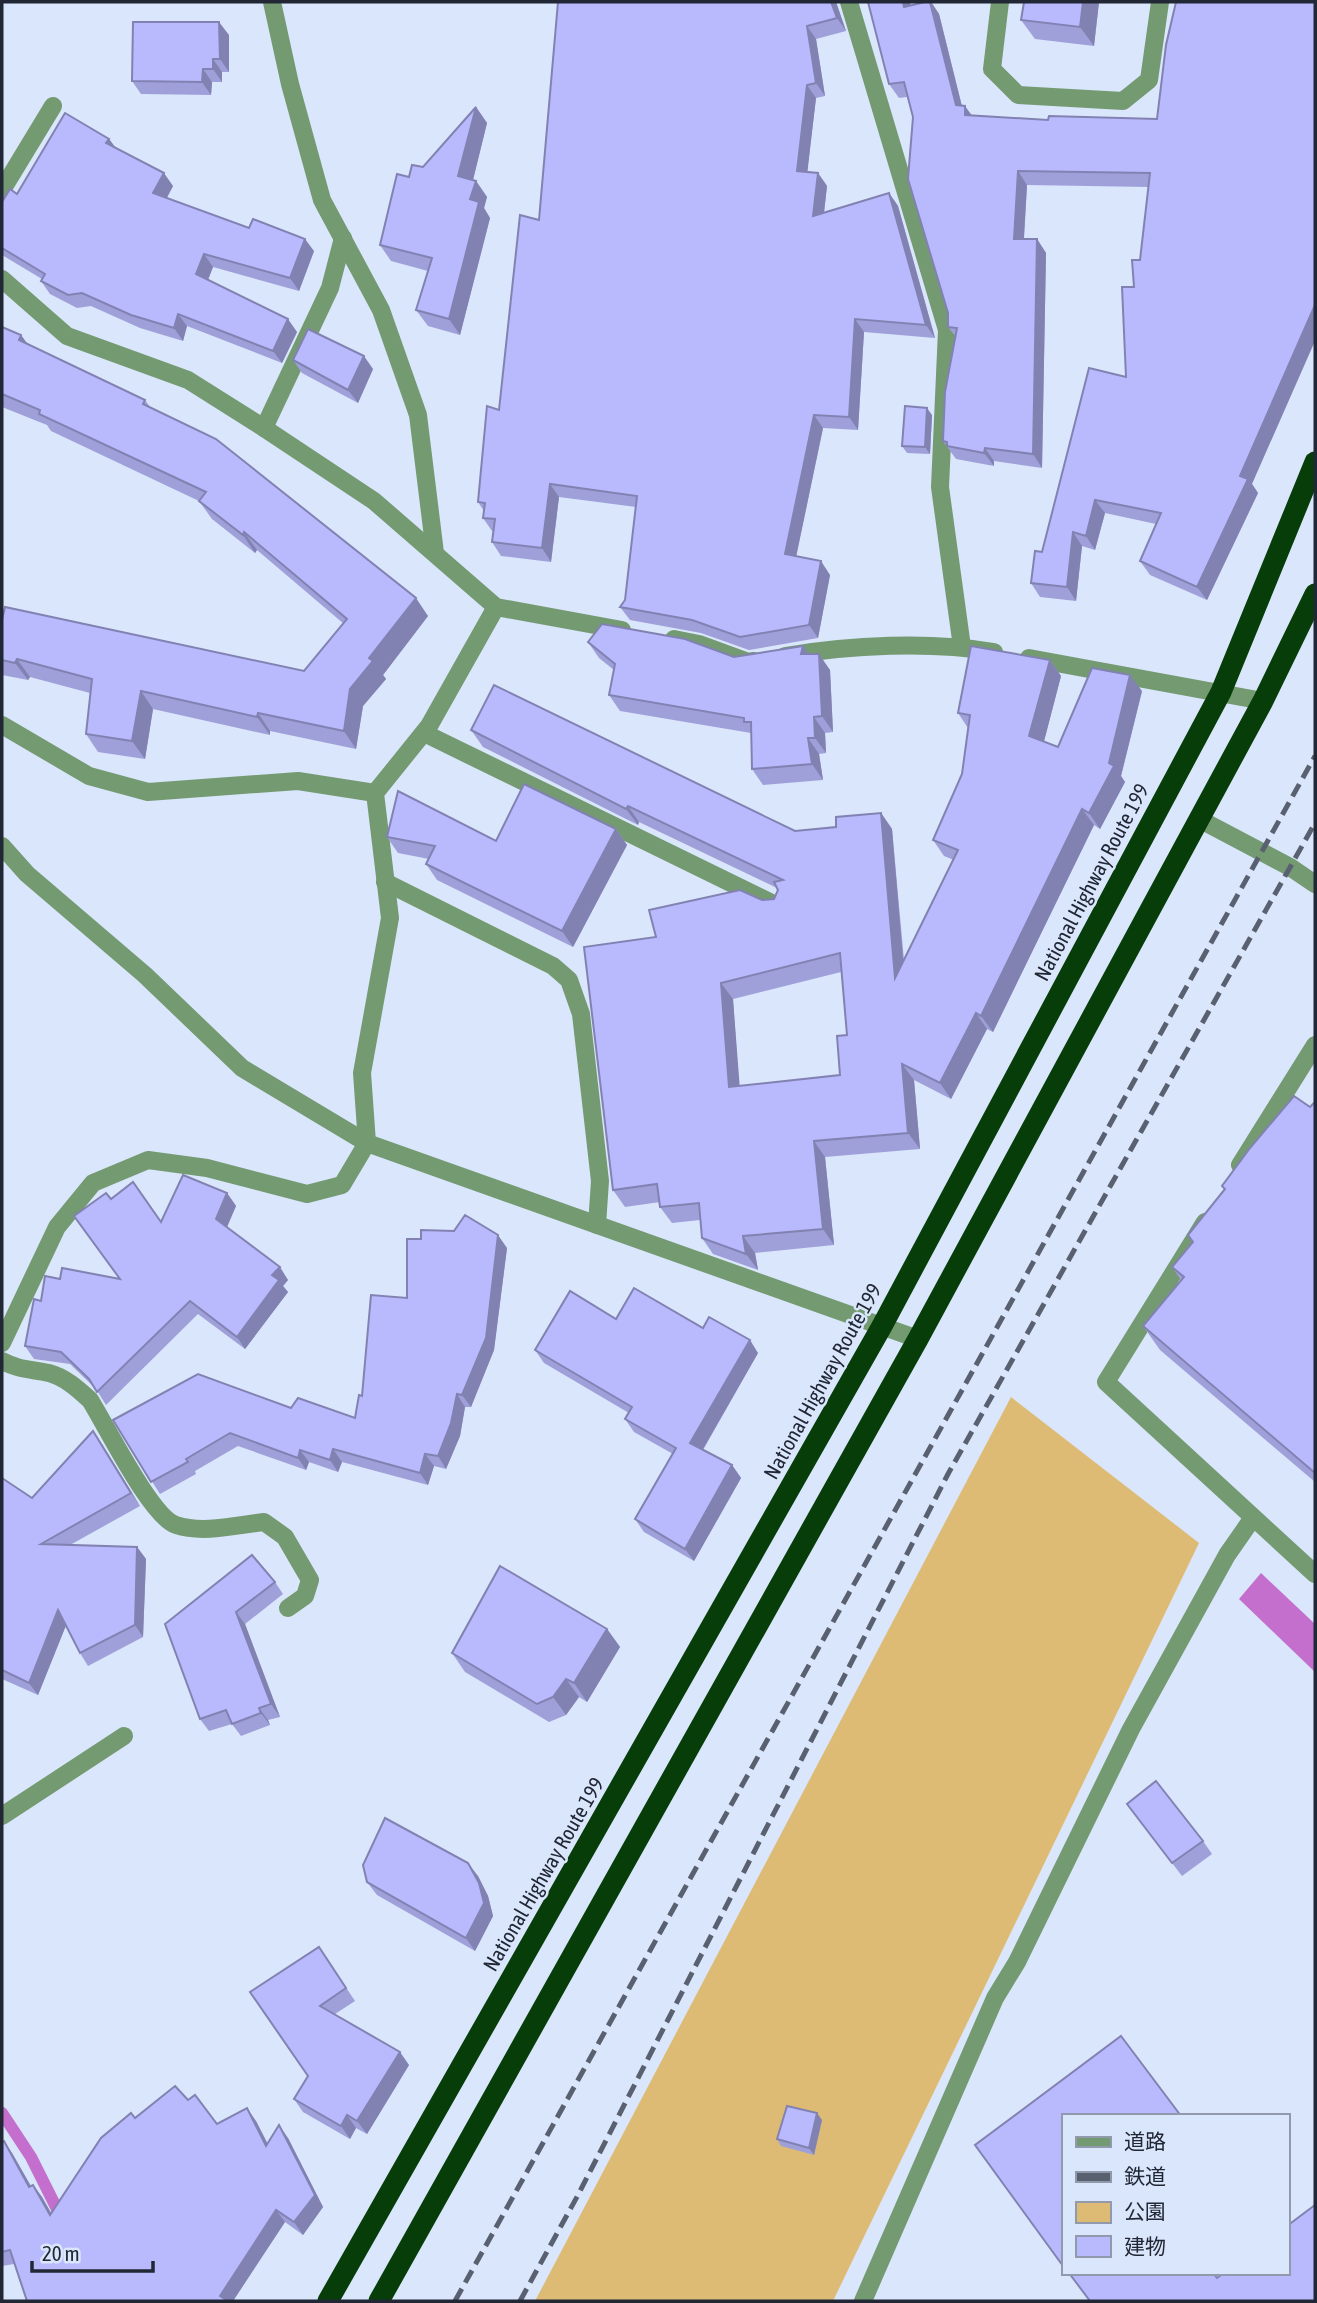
<svg xmlns="http://www.w3.org/2000/svg" width="1317" height="2303" viewBox="0 0 1317 2303" font-family="'Asap Condensed','Noto Sans JP',sans-serif">
<style>
.green{fill:#debb75}
.water{fill:#c46fcd}
.lines{fill:none;stroke-linecap:round;stroke-linejoin:round}
.stream{stroke:#c46fcd;stroke-width:12}
.minor{stroke:#749a72;stroke-width:18}
.highway{stroke:#063d09;stroke-width:21}
.rail{stroke:#596070;stroke-width:5;stroke-dasharray:14 7;stroke-linecap:butt}
.wall{fill:#9fa0da;fill-rule:evenodd}
.shaded-wall{fill:#8282b2}
.building{fill:#b9bafe;stroke:#8282b2;stroke-width:2;fill-rule:evenodd}
.labels{text-anchor:middle;dominant-baseline:central;stroke-width:5;stroke-linejoin:round;paint-order:stroke}
.street-label{font-size:21px;fill:#212735;stroke:#dae6fb}
</style>
<rect width="100%" height="100%" fill="#dae6fb"/>
<path class="green" d="M1011 1397 1199 1543 833 2301H535Z"/>
<path class="water" d="M1261 1573 1315 1624V1672L1239 1599Z"/>
<g class="lines">
<path class="stream" d="M2 2113 31 2157 62 2219"/>
<g class="minor">
<path d="M272 2 290 84 322 200 381 310 418 415 435 553"/>
<path d="M849 2 947 330 940 487 962 647"/>
<path d="M1000 2 992 69 1018 95 1123 101 1149 80 1160 2"/>
<path d="M2 190 53 106"/>
<path d="M2 279 67 336 188 380 264 428 374 501 496 607 622 630"/>
<path d="M264 428 330 288 343 238"/>
<path d="M674 639 699 644 748 662 754 661"/>
<path d="M785 656C850 645 930 641 994 652"/>
<path d="M1029 658 1263 701"/>
<path d="M2 725 89 776 148 792 298 781 375 793"/>
<path d="M424 733 778 906"/>
<path d="M1199 819 1290 867 1315 884"/>
<path d="M2 846 27 874 145 975 242 1068 367 1143 918 1339"/>
<path d="M385 882 553 966 569 980 581 1014 600 1181 597 1225"/>
<path d="M1240 1165 1315 1045"/>
<path d="M1205 1222 1106 1382 1315 1574"/>
<path d="M2 1343 57 1227 93 1183 148 1160 207 1168 307 1194 342 1185 367 1143 362 1073 390 918 375 793 429 726 496 607"/>
<path d="M2 1361C19 1370 31 1369 49 1373 65 1377 79 1390 90 1400 107 1427 151 1517 176 1525 203 1534 237 1525 264 1522L285 1537 310 1580 305 1596 288 1608"/>
<path d="M2 1816 124 1736"/>
<path d="M863 2301 995 1998 1017 1962 1131 1729 1227 1555 1252 1519"/>
</g>
<g class="highway">
<path d="M328 2301 882 1326 1221 692 1315 462"/>
<path d="M379 2301 918 1339 1263 701 1315 594"/>
</g>
<g class="rail">
<path d="M455 2301 1315 756"/>
<path d="M520 2301 578 2195 948 1474 1315 823"/>
</g>
</g>
<g class="wall">
<path d="M558 2H836L846 31 816 39 825 96 816 98 807 172 818 173 827 186 824 213 889 193 898 206 935 338 864 332 858 430 823 428 796 556 830 575 818 638 749 650 701 633 630 620 620 607 625 600 636 507 559 497 551 562 501 556 492 542 493 531H492L483 518 484 511 478 502 499 410 539 220Z"/>
<path d="M868 2H910V6L931 2 939 14 962 106 972 115 1048 120 1157 119 1252 484 1258 493 1207 600 1150 575 1140 561 1156 524 1105 513 1095 550 1082 546 1076 601 1040 597 1031 583 1042 552 1126 377 1134 287 1140 260 1149 187 1027 185 1024 239H1037L1046 253 1042 468 994 461V466L956 459 943 441 956 337 948 327V313L913 117 907 97 899 98 889 84Z"/>
<path d="M1024 2H1099L1094 46 1035 39 1021 20Z"/>
<path d="M229 35V72H222V82H212L211 95 141 94 132 81Z"/>
<path d="M476 107 487 123 473 180 476 181 487 197 484 208 490 218 460 335 428 326 416 310 428 271 391 261 380 245 409 177 423 167Z"/>
<path d="M109 139 115 147 173 186 167 198 314 251 299 291 213 267 208 280 297 332 282 363 187 326 183 341 140 328 91 306 77 308 50 294 41 281 42 279 2 255V202Z"/>
<path d="M2 327 21 335 28 345 145 400 150 407 428 616 383 675 386 679 363 706 356 749 270 731V735L153 709 145 759 98 752 86 734 90 693 30 677 28 680 2 675V620L304 671 344 624 257 550 255 553 212 519 199 501 51 431 47 425 2 407Z"/>
<path d="M293 360 373 369 358 403 302 373Z"/>
<path d="M932 415 930 454 907 453 902 446Z"/>
<path d="M588 642 734 657 803 646 808 654 830 670 833 732 825 733 826 753 819 754 823 780 763 785 752 769 751 733 620 711 609 695 614 670 599 658Z"/>
<path d="M1050 660 1061 676 1044 741 1058 747 1142 691 1121 776 1125 782 1100 829 1094 825 993 1032 987 1029 951 1099 914 1080 920 1149 825 1157 834 1245 755 1253 758 1270 713 1254 702 1238 700 1220 672 1223 660 1207V1202L625 1207 613 1190 656 937 762 900 774 899 778 890 777 888 639 822 638 825 483 747 471 730 795 831 836 827 881 813 892 829 904 960 954 860 944 856 933 840 962 774 968 728 958 713ZM841 972 847 1035 840 1075 739 1086 733 999Z"/>
<path d="M616 829 627 845 573 947 437 880 426 864 429 859 398 853 387 837 496 841Z"/>
<path d="M1315 1102V1482L1160 1350 1143 1326 1181 1280 1172 1267 1193 1243 1224 1190 1222 1186Z"/>
<path d="M227 1193 236 1206 226 1227 288 1280 283 1286 288 1292 245 1349 198 1314 106 1405 96 1389 70 1364 34 1359 25 1346 41 1301 60 1279H120L111 1199 161 1222Z"/>
<path d="M507 1248 494 1350 471 1407H465L460 1436 446 1469 434 1466 428 1485 342 1462 338 1472 309 1462 306 1470 238 1446 195 1471 196 1474 160 1494 113 1420 291 1408 355 1418 362 1396 407 1298Z"/>
<path d="M616 1319 703 1328 758 1353 703 1450 732 1465 741 1478 694 1561 644 1532 635 1519 673 1454 634 1432 625 1419 629 1413 544 1363 535 1350Z"/>
<path d="M93 1431 140 1506 70 1545 137 1547 146 1559 143 1637 88 1666 80 1653 66 1625 38 1695 2 1679V1478L32 1498Z"/>
<path d="M275 1582 283 1594 245 1624 280 1717 268 1720 270 1725 241 1736 232 1724 209 1731 200 1719 165 1624Z"/>
<path d="M607 1629 620 1647 587 1702 579 1697 566 1715 549 1722 465 1672 452 1653Z"/>
<path d="M1127 1804 1203 1841 1212 1854 1182 1876Z"/>
<path d="M478 1876 488 1896 493 1916 475 1951 377 1895 367 1882Z"/>
<path d="M319 1947 355 2001 335 2014 409 2065 367 2134 356 2128 350 2139 303 2112 294 2099 308 2076Z"/>
<path d="M188 2100 217 2124 256 2121 268 2144 288 2138 323 2207 303 2235 285 2222 233 2301H27L14 2264 2 2266V2142L12 2153 31 2186 33 2185 42 2197 51 2213 135 2118Z"/>
<path d="M1063 2116V2267L975 2145Z"/>
<path d="M822 2120 814 2155 781 2146 777 2139Z"/>
</g>
<g class="shaded-wall">
<path d="M831 2H836L846 31 837 18Z"/>
<path d="M903 2H910L914 21 904 7Z"/>
<path d="M931 2 939 14 965 119 956 105Z"/>
<path d="M1083 2H1099L1094 46 1080 27Z"/>
<path d="M219 22 229 35V72L220 59Z"/>
<path d="M807 26 816 39 825 96 816 83Z"/>
<path d="M213 59 222 72V82L213 69Z"/>
<path d="M203 69 212 82 211 95 202 82Z"/>
<path d="M807 85 816 98 806 184 797 171Z"/>
<path d="M965 106 975 120 965 115Z"/>
<path d="M476 107 487 123 470 192 458 176Z"/>
<path d="M109 139 118 151 106 143Z"/>
<path d="M1018 171 1027 185 1023 252 1014 239Z"/>
<path d="M164 173 173 186 162 206 153 193Z"/>
<path d="M818 173 827 186 822 230 813 216Z"/>
<path d="M476 181 487 197 484 208 490 218 460 335 449 319 470 199Z"/>
<path d="M889 193 898 206 935 338 926 325Z"/>
<path d="M305 239 314 251 299 291 290 278Z"/>
<path d="M1037 239 1046 253 1042 468 1033 454Z"/>
<path d="M204 254 213 267 205 287 196 274Z"/>
<path d="M1315 305V341L1252 484 1258 493 1207 600 1197 587 1240 476Z"/>
<path d="M178 314 187 326 183 341 174 328Z"/>
<path d="M288 319 297 332 282 363 273 351Z"/>
<path d="M855 319 864 332 858 430 849 417Z"/>
<path d="M21 335 34 353 19 340Z"/>
<path d="M364 356 373 369 358 403 348 390Z"/>
<path d="M927 408 932 415 930 454 925 447Z"/>
<path d="M814 415 823 428 794 567 785 554Z"/>
<path d="M985 448 994 461V466L984 453Z"/>
<path d="M550 484 559 497 551 562 542 548Z"/>
<path d="M1095 500 1105 513 1095 550 1086 536Z"/>
<path d="M244 532 257 550 255 553 243 535Z"/>
<path d="M1073 532 1082 546 1076 601 1067 587Z"/>
<path d="M821 561 830 575 818 638 809 625Z"/>
<path d="M416 598 428 616 383 675 386 679 363 706 356 749 344 731 350 689 369 658Z"/>
<path d="M803 646 814 662 801 654Z"/>
<path d="M819 654 830 670 833 732 822 716Z"/>
<path d="M17 659 30 677 28 680 15 663Z"/>
<path d="M1050 660 1061 676 1041 753 1029 736Z"/>
<path d="M1130 675 1142 691 1121 776 1125 782 1100 829 1089 813 1109 763Z"/>
<path d="M141 691 153 709 145 759 132 741Z"/>
<path d="M258 713 270 731V735L257 717Z"/>
<path d="M814 717 825 733 826 753 815 738Z"/>
<path d="M808 738 819 754 823 780 812 764Z"/>
<path d="M628 806 639 822 638 825 626 809Z"/>
<path d="M1082 809 1094 825 993 1032 981 1016Z"/>
<path d="M881 813 892 829 906 994 895 978Z"/>
<path d="M616 829 627 845 573 947 562 931Z"/>
<path d="M721 983 733 999 741 1103 729 1087Z"/>
<path d="M976 1013 987 1029 951 1099 940 1083Z"/>
<path d="M902 1064 914 1080 920 1149 908 1133Z"/>
<path d="M814 1141 825 1157 834 1245 823 1229Z"/>
<path d="M227 1193 236 1206 225 1232 216 1219Z"/>
<path d="M498 1235 507 1248 494 1350 471 1407 462 1395Z"/>
<path d="M743 1236 755 1253 758 1270 746 1254Z"/>
<path d="M280 1267 288 1280 283 1286 288 1292 245 1349 237 1337 272 1275Z"/>
<path d="M750 1340 758 1353 699 1456 690 1443Z"/>
<path d="M457 1394 465 1407 460 1436 446 1469 438 1456Z"/>
<path d="M93 1431 102 1444 140 1506 131 1493Z"/>
<path d="M333 1449 342 1462 338 1472 330 1460Z"/>
<path d="M300 1450 309 1462 306 1470 298 1458Z"/>
<path d="M425 1454 434 1466 428 1485 420 1473Z"/>
<path d="M732 1465 741 1478 694 1561 685 1549Z"/>
<path d="M137 1547 146 1559 143 1637 135 1625Z"/>
<path d="M58 1610 67 1623 38 1695 29 1683Z"/>
<path d="M236 1612 245 1624 280 1717 271 1704Z"/>
<path d="M607 1629 620 1647 587 1702 574 1683Z"/>
<path d="M566 1679 579 1697 566 1715 553 1697Z"/>
<path d="M259 1708 268 1720 270 1725 261 1713Z"/>
<path d="M468 1863 478 1876 488 1896 493 1916 475 1951 466 1938Z"/>
<path d="M400 2052 409 2065 367 2134 357 2121Z"/>
<path d="M247 2108 256 2121 275 2159 266 2146Z"/>
<path d="M817 2113 822 2120 814 2155 809 2148Z"/>
<path d="M347 2115 356 2128 350 2139 341 2126Z"/>
<path d="M279 2125 288 2138 323 2207 303 2235 294 2222Z"/>
<path d="M4 2141 12 2153 38 2199 29 2187Z"/>
<path d="M33 2185 42 2197 59 2227 50 2215Z"/>
<path d="M276 2210 285 2222 233 2301H223L220 2296Z"/>
</g>
<g class="building">
<path d="M558 2H831L837 18 807 26 816 83 807 85 797 171 818 173 813 216 889 193 926 325 855 319 849 417 814 415 785 554 821 561 809 625 740 637 692 620 620 607 625 600 637 496 550 484 542 548 492 542 495 519 483 518 485 503 478 502 487 406 499 410 520 215 539 220Z"/>
<path d="M868 2H903L904 7 925 2H930L956 105 965 106V115L1048 120 1049 116 1157 119 1166 45 1176 2H1315V305L1240 476 1248 479 1197 587 1140 561 1161 513 1095 500 1086 536 1073 532 1067 587 1031 583 1035 551 1042 552 1089 368 1126 377 1122 287H1134L1132 260H1140L1150 173 1018 171 1014 239H1037L1033 454 985 448 984 453 947 446V442L943 441 945 392 957 328 948 327V313L908 179 913 117 904 82 889 84Z"/>
<path d="M1024 2H1083L1080 27 1021 20Z"/>
<path d="M133 22H219L220 59H213V69H203L202 82 132 81Z"/>
<path d="M476 107 458 176 476 181 470 199 479 202 449 319 416 310 432 258 380 245 397 174 409 177 412 165 423 167Z"/>
<path d="M65 113 109 139 106 143 164 173 153 193 249 228 253 219 305 239 290 278 204 254 196 274 288 319 273 351 178 314 174 328 131 315 82 293 68 295 41 281 45 274 2 248V202L10 189 17 194Z"/>
<path d="M2 327 21 335 19 340 145 400 143 404 216 439 416 598 369 658 373 661 350 689 344 731 258 713 257 717 141 691 132 741 86 734 92 679 17 659 15 663 2 660V620L5 607 304 671 347 619 244 532 243 535 199 501 206 492 39 414 40 410 2 394Z"/>
<path d="M308 329 364 356 348 390 293 360Z"/>
<path d="M905 406 927 408 925 447 902 446Z"/>
<path d="M602 624 685 639 734 657 803 646 801 654H819L822 716 814 717 815 738H808L812 764 752 769 751 722H744V718L609 695 615 664 588 642Z"/>
<path d="M971 646 1050 660 1029 736 1058 747 1092 668 1130 675 1109 763 1114 766 1089 813 1082 809 981 1016 976 1013 940 1083 902 1064 908 1133 814 1141 823 1229 743 1236 746 1254 702 1238 699 1203 660 1207 657 1184 613 1190 584 947 656 937 649 910 740 890 762 900 774 899 778 890 774 882 783 880 628 806 626 809 471 730 494 685 795 831 836 827V817L881 813 895 978 958 850 933 840 962 774 970 715 958 713ZM840 953 847 1035 837 1036 840 1075 729 1087 721 983Z"/>
<path d="M524 784 616 829 562 931 426 864 435 846 387 837 398 791 496 841Z"/>
<path d="M1294 1096 1310 1107 1315 1102V1473L1143 1326 1184 1277 1172 1267 1193 1242 1188 1235 1225 1189 1222 1186 1250 1148Z"/>
<path d="M183 1175 227 1193 216 1219 280 1267 272 1275 279 1280 237 1337 190 1301 97 1392 89 1379 61 1352 25 1346 34 1299 41 1301 45 1276 60 1279 62 1268 120 1279 74 1216 106 1193 111 1199 133 1182 161 1222Z"/>
<path d="M465 1215 498 1235 486 1338 462 1395 457 1394 451 1423 438 1456 425 1454 420 1473 333 1449 330 1460 300 1450 298 1458 230 1433 186 1459 188 1462 151 1482 113 1420 198 1374 291 1408 298 1398 355 1418 359 1395 362 1396 371 1295 407 1298V1239H421V1230L454 1231Z"/>
<path d="M634 1288 703 1328 709 1317 750 1340 690 1443 732 1465 685 1549 635 1519 676 1448 625 1419 632 1407 535 1350 570 1291 616 1319Z"/>
<path d="M93 1431 131 1493 41 1544 137 1547 135 1625 80 1653 58 1610 29 1683 2 1670V1478L32 1498Z"/>
<path d="M252 1555 275 1582 236 1612 271 1704 259 1708 261 1713 232 1724 226 1710 200 1719 165 1624Z"/>
<path d="M500 1566 607 1629 574 1683 566 1679 553 1697 537 1704 452 1653Z"/>
<path d="M1156 1781 1203 1841 1172 1863 1127 1804Z"/>
<path d="M385 1818 468 1863 479 1883 484 1903 466 1938 367 1882 363 1865Z"/>
<path d="M319 1947 346 1988 320 2006 400 2052 357 2121 347 2115 341 2126 294 2099 308 2076 250 1992Z"/>
<path d="M1121 2036 1181 2116H1063V2266L975 2145Z"/>
<path d="M175 2086 188 2100 195 2095 217 2124 247 2108 266 2146 279 2125 315 2195 294 2222 276 2210 220 2296 228 2301H27L10 2250 2 2252V2142L4 2141 29 2187 33 2185 50 2215 101 2138 131 2113 135 2118Z"/>
<path d="M787 2106 817 2113 809 2148 777 2139Z"/>
<path d="M1315 2205V2301H1090L1069 2273H1213L1217 2278 1224 2273H1287V2226Z"/>
</g>
<g class="labels">
<g class="street-label">
<text transform="translate(1091 882) rotate(-62)">National Highway Route 199</text>
<text transform="translate(822 1381) rotate(-61)">National Highway Route 199</text>
<text transform="translate(543 1874) rotate(-60)">National Highway Route 199</text>
</g>
</g>
<rect width="1317" height="2303" fill="none" stroke="#212735" stroke-width="7"/>
<rect x="1062" y="2114" width="228" height="161" fill="#dae6fb" stroke="#909aac" stroke-width="2"/>
<rect x="1076" y="2137" width="35" height="10" fill="#749a72" stroke="#909aac" stroke-width="2"/>
<text x="1124" y="2149" font-size="21" fill="#212735">道路</text>
<rect x="1076" y="2172" width="35" height="10" fill="#596070" stroke="#909aac" stroke-width="2"/>
<text x="1124" y="2184" font-size="21" fill="#212735">鉄道</text>
<rect x="1076" y="2202" width="35" height="21" fill="#debb75" stroke="#909aac" stroke-width="2"/>
<text x="1124" y="2219" font-size="21" fill="#212735">公園</text>
<rect x="1076" y="2236" width="35" height="21" fill="#b9bafe" stroke="#909aac" stroke-width="2"/>
<text x="1124" y="2254" font-size="21" fill="#212735">建物</text>
<path d="M32 2261v10h121v-10" fill="none" stroke="#212735" stroke-width="3.5"/>
<text x="42" y="2261" font-size="21" fill="#212735" stroke="#dae6fb" stroke-width="5" paint-order="stroke">20 m</text>
</svg>
